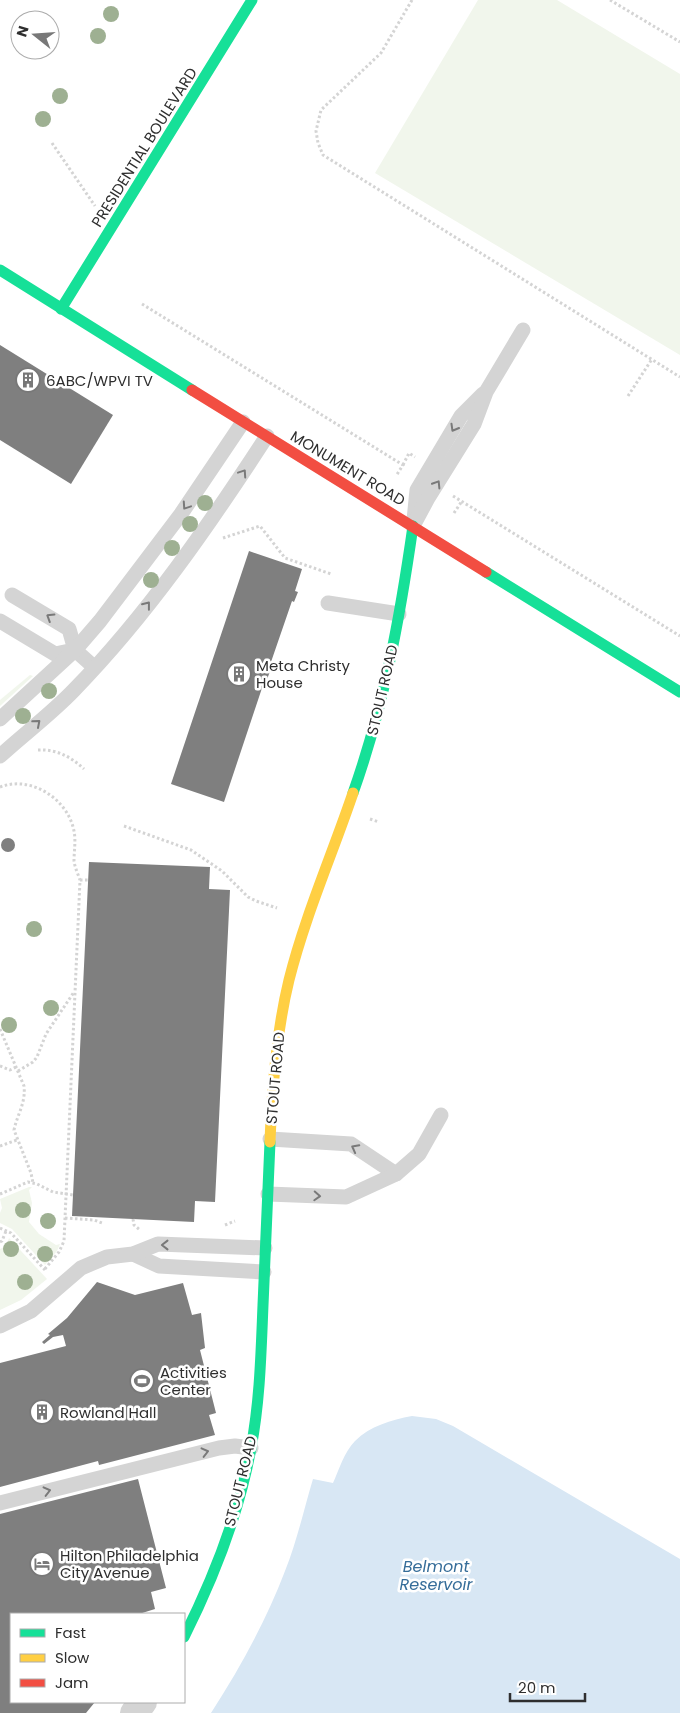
<svg xmlns="http://www.w3.org/2000/svg" width="680" height="1713" viewBox="0 0 680 1713" font-family="Poppins,sans-serif">
<style>
.green{fill:#f1f6ec}
.water{fill:#d8e7f4}
.building{fill:#7f7f7f}
.lines{fill:none;stroke-linecap:round;stroke-linejoin:round}
.path{stroke:#d4d4d4;stroke-width:3;stroke-dasharray:2.5 2.5;stroke-linecap:butt}
.lane{stroke:#d4d4d4;stroke-width:15}
.street{stroke:#d4d4d4;stroke-width:28}
.fast{stroke:#16e098;stroke-width:11}
.slow{stroke:#ffcf43;stroke-width:11}
.jam{stroke:#f24e42;stroke-width:11}
.tree{fill:#9eb092}
.oneway{stroke:#797979}
.labels{text-anchor:middle;dominant-baseline:central;stroke-width:5;stroke-linejoin:round;paint-order:stroke}
.street-label{font-size:15px;fill:#2f2f2f;stroke:#fff}
.poi-label{font-size:15px;fill:#2f2f2f;stroke:#fff;text-anchor:start}
.water-label{font-size:16px;font-style:italic;fill:#366d99;stroke:#fff}
</style>
<rect width="100%" height="100%" fill="#fff"/>
<g class="green">
<path d="M478 0H557L680 74V355L375 173Z"/>
<path d="M30 675 33 676 0 706V700Z"/>
<path d="M29 1187H32L29 1190 32 1203 29 1222 39 1234 56 1245 60 1244 57 1251 45 1265 12 1229 0 1223V1213L2 1208 0 1199Z"/>
<path d="M9 1238 47 1279 21 1300 0 1310V1249L6 1246Z"/>
</g>
<path class="water" d="M412 1416 436 1419 453 1426 680 1559V1713H211C240 1668 266 1621 285 1571 297 1541 304 1509 313 1479L333 1483C339 1470 344 1452 355 1441 370 1426 391 1420 412 1416Z"/>
<g class="building">
<path d="M0 345 113 415 71 484 0 440Z"/>
<path d="M249 551 302 569 295 591 298 592 294 602 292 601 271 662 273 663 265 685H263L224 802 171 784Z"/>
<circle cx="8" cy="845" r="7"/>
<path d="M89 862 210 867 209 889 230 890 215 1202 195 1201 194 1222 72 1216Z"/>
<path d="M97 1282 135 1295 183 1283 192 1315 201 1313 205 1348 200 1350 216 1413 209 1415 215 1435 99 1465 98 1461 0 1487V1363L66 1346 63 1335 53 1337 44 1344 42 1342 50 1335 48 1334 67 1318Z"/>
<path d="M138 1479 166 1588 151 1592 155 1609 139 1614H11V1702H95L86 1713H0V1514Z"/>
</g>
<g class="lines">
<g class="path">
<path d="M412 0 381 53 321 110 316 131 318 143 323 155 680 377"/>
<path d="M610 0 680 42"/>
<path d="M52 143 95 206"/>
<path d="M142 304 403 465 396 476"/>
<path d="M628 396 652 359"/>
<path d="M403 465 409 453 415 457"/>
<path d="M453 496 680 636"/>
<path d="M454 513 462 501"/>
<path d="M223 538 260 526 285 558 331 574"/>
<path d="M38 750C57 749 71 757 84 769"/>
<path d="M0 787C31 775 68 799 74 831 76 841 74 851 74 861 75 868 78 874 80 880L64 1241 59 1252 44 1270"/>
<path d="M370 819 379 822"/>
<path d="M124 826 191 850 222 871 248 897 256 901 277 908"/>
<path d="M80 880H88"/>
<path d="M0 1029 24 1086C26 1103 17 1115 14 1130L31 1173 33 1183"/>
<path d="M0 1066 10 1070 16 1067"/>
<path d="M18 1071 33 1062 37 1057 46 1034 74 992"/>
<path d="M0 1146 17 1140"/>
<path d="M0 1194 28 1182 37 1184 53 1192 73 1195"/>
<path d="M65 1218 94 1220 102 1223"/>
<path d="M133 1219 134 1225 140 1230"/>
<path d="M225 1225 235 1221"/>
<path d="M0 1228 11 1233 45 1270"/>
<path d="M0 1242 2 1241 6 1231"/>
</g>
<g class="lane">
<path d="M414 520 417 490 461 416 483 394"/>
<path d="M413 526 428 498 474 424 486 392 523 330"/>
<path d="M12 595 69 629 75 650 94 667"/>
<path d="M328 603 399 614"/>
<path d="M0 621 55 654 74 650"/>
<path d="M0 719 75 650 100 621 181 514 243 422"/>
<path d="M0 756C24 734 51 714 74 690 148 614 209 525 267 436"/>
<path d="M270 1139 351 1144 396 1174"/>
<path d="M268 1194 346 1197 396 1174 419 1154 441 1115"/>
<path d="M133 1254 159 1266 264 1272"/>
<path d="M0 1326 31 1311 81 1268 107 1257 133 1254 158 1244 265 1248"/>
<path d="M0 1503 219 1448 235 1446 251 1448"/>
</g>
<path class="street" d="M134 1713 143 1702"/>
<g class="fast">
<path d="M0 270 192 390"/>
<path d="M61 309 252 0"/>
<path d="M486 572 680 692"/>
<path d="M353 793C384 706 400 617 413 526"/>
<path d="M184 1637C214 1577 239 1514 251 1448 260 1401 261 1353 263 1305 265 1251 268 1197 270 1142"/>
</g>
<path class="slow" d="M270 1142C272 1088 276 1033 289 980 305 916 332 855 353 793"/>
<path class="jam" d="M192 390 486 572"/>
</g>
<g class="tree">
<circle cx="111" cy="14" r="8"/>
<circle cx="98" cy="36" r="8"/>
<circle cx="60" cy="96" r="8"/>
<circle cx="43" cy="119" r="8"/>
<circle cx="205" cy="503" r="8"/>
<circle cx="190" cy="524" r="8"/>
<circle cx="172" cy="548" r="8"/>
<circle cx="151" cy="580" r="8"/>
<circle cx="49" cy="691" r="8"/>
<circle cx="23" cy="716" r="8"/>
<circle cx="34" cy="929" r="8"/>
<circle cx="51" cy="1008" r="8"/>
<circle cx="9" cy="1025" r="8"/>
<circle cx="23" cy="1210" r="8"/>
<circle cx="48" cy="1221" r="8"/>
<circle cx="11" cy="1249" r="8"/>
<circle cx="45" cy="1254" r="8"/>
<circle cx="25" cy="1282" r="8"/>
</g>
<defs><path id="oneway-chevron" d="M-2-3.5L2.5 0L-2 3.5" fill="none" stroke-width="1.6" stroke-linecap="round" stroke-linejoin="round" transform="scale(1.25)"/></defs>
<g class="oneway">
<use href="#oneway-chevron" transform="translate(454 428) rotate(120)"/>
<use href="#oneway-chevron" transform="translate(243 473) rotate(-56)"/>
<use href="#oneway-chevron" transform="translate(437 484) rotate(-58)"/>
<use href="#oneway-chevron" transform="translate(186 506) rotate(124)"/>
<use href="#oneway-chevron" transform="translate(147 605) rotate(-52)"/>
<use href="#oneway-chevron" transform="translate(50 617) rotate(-148)"/>
<use href="#oneway-chevron" transform="translate(37 723) rotate(-41)"/>
<use href="#oneway-chevron" transform="translate(355 1148) rotate(-152)"/>
<use href="#oneway-chevron" transform="translate(317 1196) rotate(3)"/>
<use href="#oneway-chevron" transform="translate(165 1245) rotate(180)"/>
<use href="#oneway-chevron" transform="translate(205 1452) rotate(-14)"/>
<use href="#oneway-chevron" transform="translate(47 1491) rotate(-14)"/>
</g>
<defs>
<g id="building-ring" transform="scale(1.25)"><circle r="9.5" fill="#fff" stroke="#787878" stroke-width="1.5"/><path d="M-4-6H4V6H1V3H-1V6H-4ZM-2.5-4.3h1.7v1.8h-1.7ZM.8-4.3h1.7v1.8H.8ZM-2.5-1h1.7V.8h-1.7ZM.8-1h1.7V.8H.8Z" fill="#787878"/></g>
<g id="stadium-ring" transform="scale(1.25)"><circle r="9.5" fill="#fff" stroke="#787878" stroke-width="1.5"/><path d="M0-5a6.5 5 0 1 0 0 10a6.5 5 0 1 0 0-10ZM-3.5-1.8h7v3.6h-7Z" fill="#787878"/></g>
<g id="hotel-ring" transform="scale(1.25)"><circle r="9.5" fill="#fff" stroke="#787878" stroke-width="1.5"/><path d="M-6-4.5h1.5V1H6V5H4.5V3h-9V5H-6ZM-4 0a1.8 1.8 0 1 1 3.6 0ZM.5 0V-2.5h3Q6-2.5 6 0Z" fill="#787878"/></g>
</defs>
<g fill-rule="evenodd">
<use href="#building-ring" x="28" y="380"/>
<use href="#building-ring" x="239" y="674"/>
<use href="#stadium-ring" x="142" y="1381"/>
<use href="#building-ring" x="42" y="1412"/>
<use href="#hotel-ring" x="42" y="1564"/>
</g>
<g class="labels">
<g class="street-label">
<text transform="translate(144 147) rotate(-58)">PRESIDENTIAL BOULEVARD</text>
<text transform="translate(348 468) rotate(31)">MONUMENT ROAD</text>
<text transform="translate(382 690) rotate(-77)">STOUT ROAD</text>
<text transform="translate(275 1078) rotate(-85)">STOUT ROAD</text>
<text transform="translate(240 1481) rotate(-76)">STOUT ROAD</text>
</g>
<g class="poi-label">
<text x="46" y="380">6ABC/WPVI TV</text>
<text x="256" y="665">Meta Christy<tspan x="256" dy="17">House</tspan></text>
<text x="160" y="1372">Activities<tspan x="160" dy="17">Center</tspan></text>
<text x="60" y="1412">Rowland Hall</text>
<text x="60" y="1555">Hilton Philadelphia<tspan x="60" dy="17">City Avenue</tspan></text>
</g>
<g class="water-label">
<text x="436" y="1566">Belmont<tspan x="436" dy="18">Reservoir</tspan></text>
</g>
</g>
<rect x="10" y="1613" width="175" height="90" fill="#ffffff" stroke="#acacac"/>
<rect x="20" y="1629" width="25" height="8" fill="#16e098" stroke="#acacac"/>
<text x="55" y="1638" font-size="15" fill="#2f2f2f">Fast</text>
<rect x="20" y="1654" width="25" height="8" fill="#ffcf43" stroke="#acacac"/>
<text x="55" y="1663" font-size="15" fill="#2f2f2f">Slow</text>
<rect x="20" y="1679" width="25" height="8" fill="#f24e42" stroke="#acacac"/>
<text x="55" y="1688" font-size="15" fill="#2f2f2f">Jam</text>
<g transform="translate(35 35) rotate(287)"><circle r="24" fill="#ffffff" stroke="#acacac"/>
<path d="M0-4L9 19L0 12L-9 19Z" fill="#787878"/>
<text y="-8" font-size="14" font-weight="bold" text-anchor="middle" fill="#2f2f2f">N</text>
</g>
<path d="M510 1693v8h75v-8" fill="none" stroke="#2f2f2f" stroke-width="2.5"/>
<text x="518" y="1693" font-size="15" fill="#2f2f2f" stroke="#ffffff" stroke-width="4" paint-order="stroke">20 m</text>
</svg>
